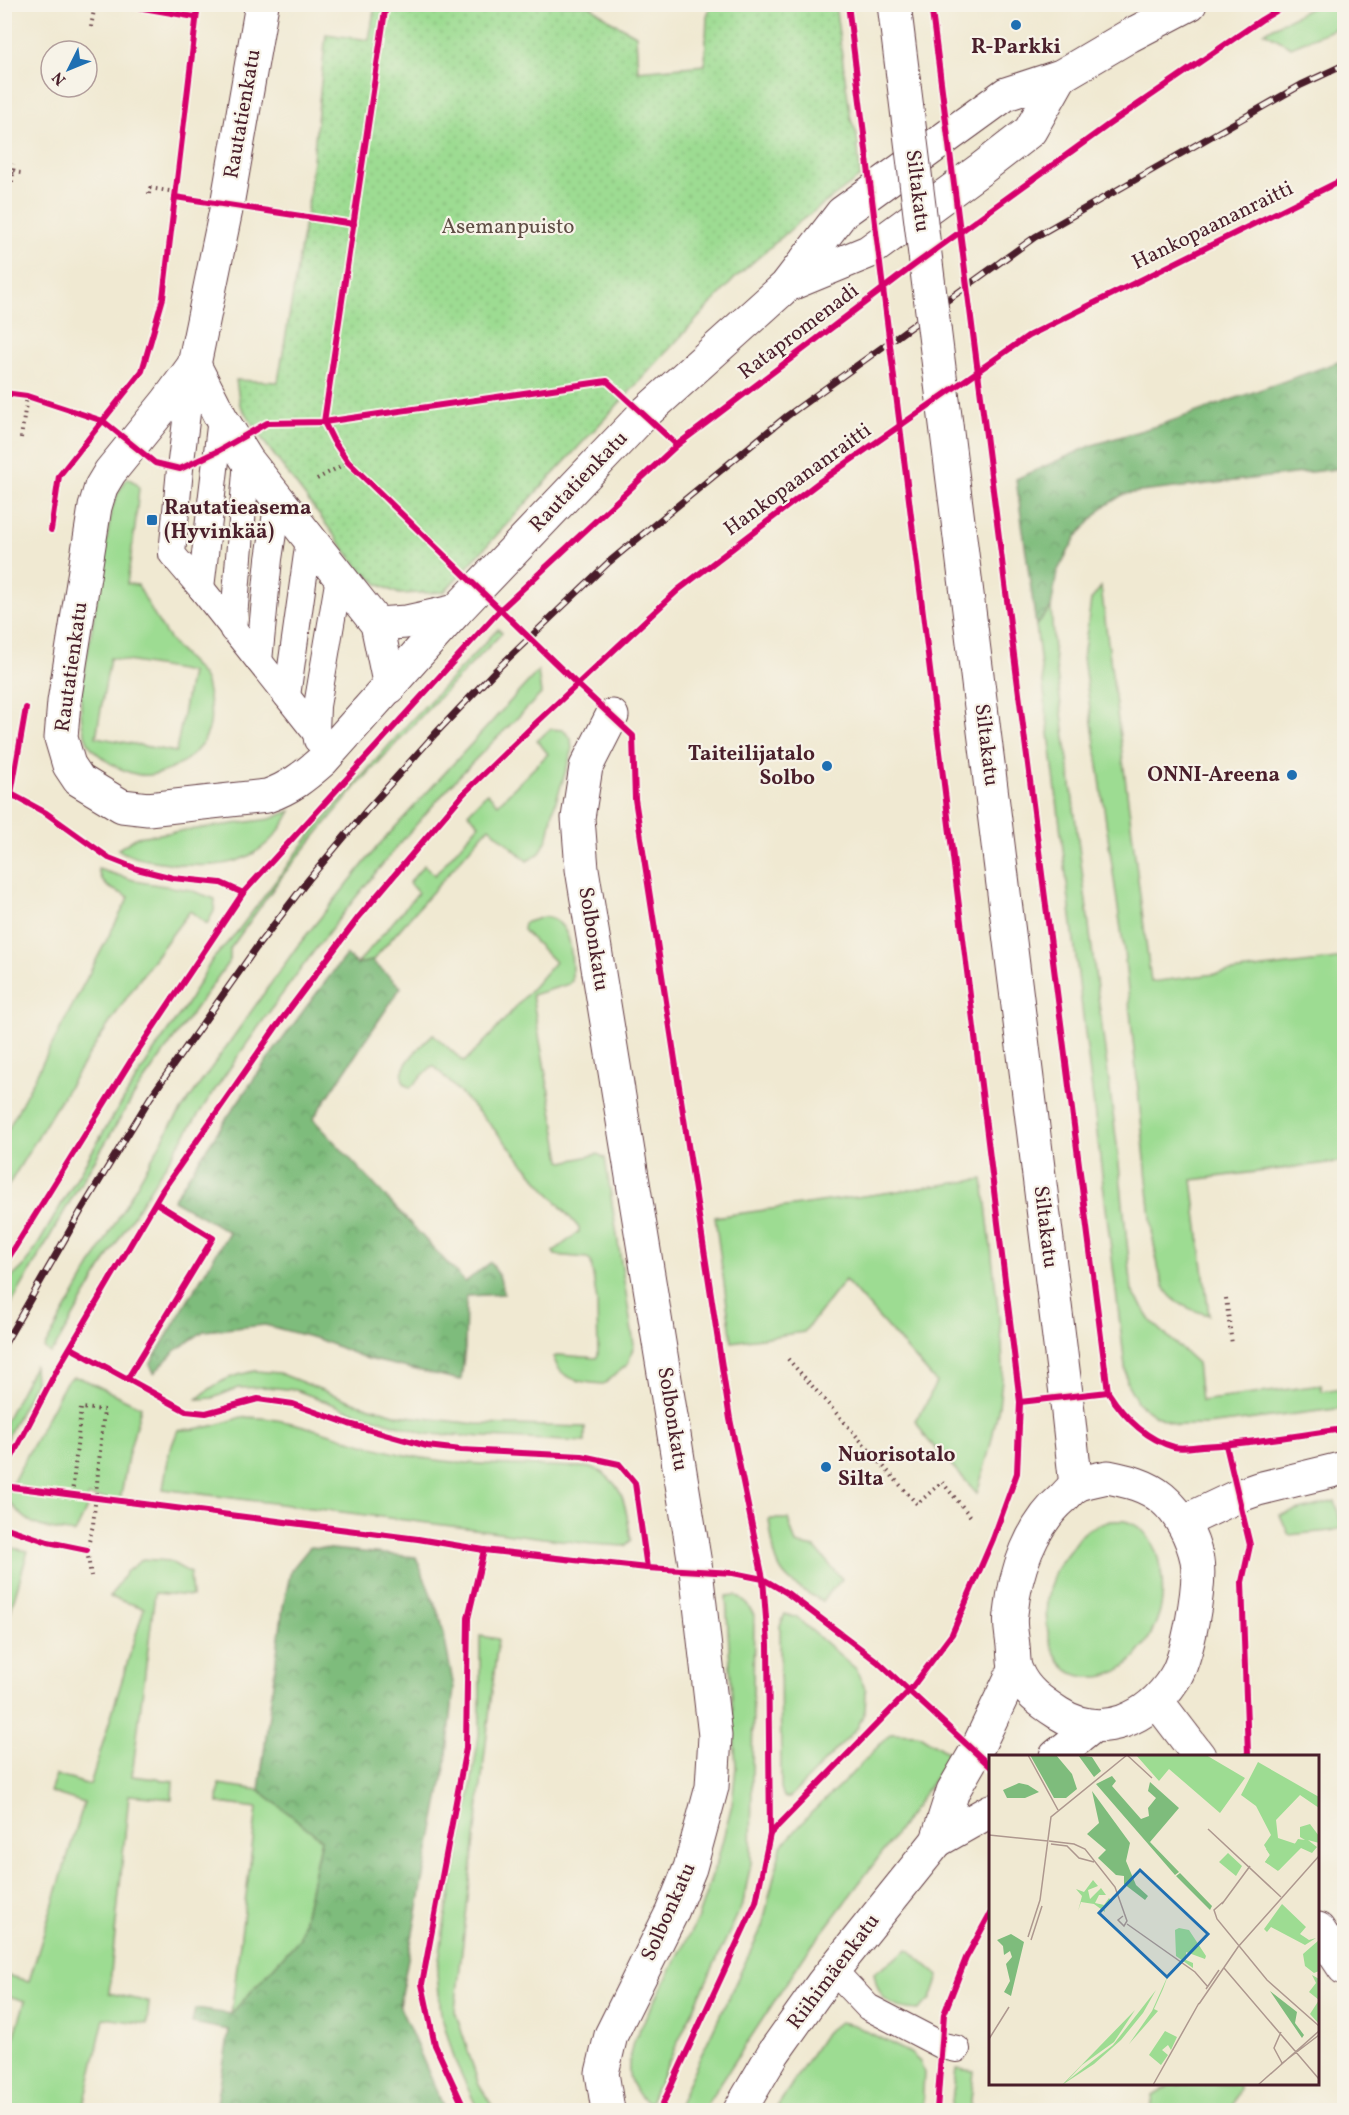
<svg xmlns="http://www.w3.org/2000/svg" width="1349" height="2115" viewBox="0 0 1349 2115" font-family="Vollkorn,serif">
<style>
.green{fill:#9ddc92;stroke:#747e5e;stroke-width:1.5;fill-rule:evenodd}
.forest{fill:url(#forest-crowns);stroke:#646e54;stroke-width:1.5}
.park{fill:url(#park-dots);stroke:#747e5e;stroke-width:1.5}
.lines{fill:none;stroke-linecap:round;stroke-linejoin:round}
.lane-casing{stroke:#633d44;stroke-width:28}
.street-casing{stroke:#633d44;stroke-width:35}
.secondary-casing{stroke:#633d44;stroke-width:35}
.path{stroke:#633d44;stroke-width:4;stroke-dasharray:1.5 4.5;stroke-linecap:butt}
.lane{stroke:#fff;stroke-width:26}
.street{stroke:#fff;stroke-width:33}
.secondary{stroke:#fff;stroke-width:33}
.rail-casing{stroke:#4a1f2b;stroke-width:7}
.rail{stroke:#f7f3e8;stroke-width:4.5;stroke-dasharray:14;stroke-linecap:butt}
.secondary-bridge-casing{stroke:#633d44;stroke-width:35;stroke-linecap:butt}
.secondary-bridge{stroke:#fff;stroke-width:33}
.cycleway-casing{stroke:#f7f3e8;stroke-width:10}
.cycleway{stroke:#d6006c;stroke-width:6}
.poi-dot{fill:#1f6fb2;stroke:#f7f3e8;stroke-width:2}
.labels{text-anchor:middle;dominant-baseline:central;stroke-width:4.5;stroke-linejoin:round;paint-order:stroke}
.poi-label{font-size:21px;font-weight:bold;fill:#4a1f2b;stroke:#f7f3e8;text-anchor:start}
.street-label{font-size:21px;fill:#4a1f2b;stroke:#f7f3e8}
.park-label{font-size:21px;fill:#5f4e45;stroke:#f7f3e8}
.inset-road{fill:none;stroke:#ae988f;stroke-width:1.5}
.view{fill:#1f6fb2;fill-opacity:0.15;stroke:#1f6fb2;stroke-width:3}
.inset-edge{fill:none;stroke:#4a1f2b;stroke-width:3}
</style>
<defs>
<pattern id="forest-crowns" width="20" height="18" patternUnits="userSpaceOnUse" patternTransform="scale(1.5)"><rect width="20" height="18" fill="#7ebc7c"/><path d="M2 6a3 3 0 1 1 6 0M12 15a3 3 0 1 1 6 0" fill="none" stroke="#699866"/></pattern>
<pattern id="park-dots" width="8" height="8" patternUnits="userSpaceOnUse" patternTransform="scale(1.5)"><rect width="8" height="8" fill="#9ddc92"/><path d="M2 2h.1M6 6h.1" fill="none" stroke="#89bc7e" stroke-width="1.8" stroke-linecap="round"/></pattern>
</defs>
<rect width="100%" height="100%" fill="#f7f3e8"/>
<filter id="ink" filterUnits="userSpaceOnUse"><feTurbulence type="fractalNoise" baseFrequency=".0167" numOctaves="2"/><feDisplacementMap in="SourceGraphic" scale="12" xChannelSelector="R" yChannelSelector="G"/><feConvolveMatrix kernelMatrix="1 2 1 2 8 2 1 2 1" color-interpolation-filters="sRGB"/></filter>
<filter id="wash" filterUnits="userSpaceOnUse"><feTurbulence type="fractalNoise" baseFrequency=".008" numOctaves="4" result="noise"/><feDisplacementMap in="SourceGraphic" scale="24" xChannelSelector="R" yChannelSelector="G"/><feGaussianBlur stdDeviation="1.35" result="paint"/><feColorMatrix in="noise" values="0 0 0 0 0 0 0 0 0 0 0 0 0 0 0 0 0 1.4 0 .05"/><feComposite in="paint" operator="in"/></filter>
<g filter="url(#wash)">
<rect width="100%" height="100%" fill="#f0e9d2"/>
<g class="green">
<path d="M1318 4 1344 5V25L1291 47 1264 32Z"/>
<path d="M127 478 136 483 139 488 135 527 127 584 138 585C149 606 159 626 174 645 183 657 201 669 206 683 209 696 212 711 210 724 205 751 176 772 150 775 137 777 118 769 107 761 100 756 91 750 88 742 80 726 81 709 81 692L112 508 118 493ZM110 658 191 672 176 752 96 737Z"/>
<path d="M1101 587 1151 982 1344 958V1161L1192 1180 1209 1315C1159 1302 1162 1285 1153 1239L1124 951 1083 658 1091 600Z"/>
<path d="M1051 608 1054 651 1117 1145 1132 1291 1152 1322 1197 1363 1201 1401 1321 1385 1322 1391 1344 1388V1408L1207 1425H1177L1156 1416 1138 1403 1127 1383 1036 625Z"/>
<path d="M498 629 502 633 425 712 356 787 283 875 230 949V960L138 1089 76 1191 8 1310 5 1312V1284L23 1267 39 1243 104 1131 154 1051 187 1004 212 960 237 932 312 833 404 728Z"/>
<path d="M538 671 541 694C512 724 480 753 452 784 333 915 230 1061 136 1211 108 1256 82 1302 55 1348L50 1353 44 1348 171 1125 296 948 378 846Z"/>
<path d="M551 729 563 730 571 738 572 752 554 807 548 837 540 853 527 861 489 827 372 961 357 964 418 893 409 883 424 865 435 875 479 824 468 813 487 793 498 804 548 754 537 740Z"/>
<path d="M291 811C263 867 217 871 161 862 148 860 129 858 118 849L137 837 270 819Z"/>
<path d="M98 869 140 882 190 890 215 899 214 911 207 924 190 911C121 999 62 1096 5 1191V1135L129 897C114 889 102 889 98 869Z"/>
<path d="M543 917C574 919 572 958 572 981L569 984 532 995 561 1161 564 1162 598 1154 605 1158 634 1345 628 1364 604 1384C585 1383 558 1381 554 1357L559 1355 596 1358 598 1355 597 1302 591 1262 587 1258 555 1255 553 1252 579 1232V1228L488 1122 435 1067 432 1066 410 1088C387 1075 421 1046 432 1035L433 1034 464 1062 493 1033 555 962 523 930 524 923Z"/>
<path d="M983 1179 1002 1343 1003 1370 999 1406 989 1451 977 1493 927 1439 915 1420 925 1406 936 1382 845 1280 804 1332 732 1342 715 1217Z"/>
<path d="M34 1366 35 1382 5 1442V1422Z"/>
<path d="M255 1371 279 1373 350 1401 398 1415 476 1424 585 1427V1442L426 1434 345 1409 296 1390 267 1387 238 1388 213 1398 197 1399C217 1382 229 1376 255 1371Z"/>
<path d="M73 1377 81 1378 141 1407 128 1456 120 1501 88 1496 86 1510 75 1533C37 1527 31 1528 5 1497L66 1382Z"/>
<path d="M241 1417C301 1417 348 1444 406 1455 468 1468 531 1464 594 1468 627 1485 625 1507 631 1540L625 1546 591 1544 163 1489 169 1453 178 1430C201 1430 219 1425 241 1417Z"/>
<path d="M1335 1501 1342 1528 1330 1531 1289 1535 1280 1515Z"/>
<path d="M769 1519H788L796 1544 815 1548 842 1579 822 1601C775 1576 776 1569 769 1519Z"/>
<path d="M1110 1521C1115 1521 1123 1520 1128 1522 1160 1531 1168 1587 1159 1614 1151 1642 1127 1677 1095 1677 1086 1677 1075 1676 1069 1671 1043 1650 1042 1605 1053 1577 1056 1567 1064 1558 1070 1550 1074 1544 1079 1536 1084 1532 1091 1527 1102 1524 1110 1521Z"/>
<path d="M7 1547 28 1551 5 1630 4 1548Z"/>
<path d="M143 1559 169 1561 190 1573 192 1596 155 1593 132 1776 173 1781 172 1799 129 1795 109 1993 149 2002 147 2024 104 2018 83 2110H5V2068L25 2001 5 1995V1975L29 1981 84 1803 50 1792 56 1775 90 1785 144 1608 110 1597 126 1572Z"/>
<path d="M736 1595 747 1604 754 1615 751 1863 743 1903 649 2104C625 2086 626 2069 633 2042L697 1920 718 1858 732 1804 736 1767 726 1596Z"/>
<path d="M785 1614 797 1618 856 1669 866 1691 865 1710 858 1727 790 1797H784L781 1788 780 1626Z"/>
<path d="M480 1636 498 1639 455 2011 479 2085 495 2110H478L455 2061 441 2014 437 1973 445 1920 467 1812 480 1728Z"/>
<path d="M891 1733 918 1734 951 1755 888 1845 804 1956 705 2107 699 2110H677L686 2087 762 1927 781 1847 812 1812 839 1787Z"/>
<path d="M219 1784 259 1790 321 1839 300 1938 231 2014 257 1808 218 1803Z"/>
<path d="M908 1949 939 1976 931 1999 918 2010C891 2009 878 2000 874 1973Z"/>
<path d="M839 2022 854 2025 910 2053 920 2062 924 2073 922 2110H775L825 2033Z"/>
<path d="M956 2069 974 2071 970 2110H951Z"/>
<path d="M1172 2084H1239V2088L1231 2110H1151L1153 2096Z"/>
</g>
<g class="forest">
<path d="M1344 360V468L1124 494 1103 507 1076 537 1057 572 1051 608 1036 625 1016 479 1093 445 1163 424Z"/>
<path d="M346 955 357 964 372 961 401 987 313 1119 465 1282 491 1262 500 1278 504 1294 466 1296 465 1348 461 1380 368 1359 318 1339 265 1325 204 1331 175 1351 154 1373 150 1364 229 1232 173 1200C227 1115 284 1034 346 955Z"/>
<path d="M310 1547 416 1557 441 1620 454 1688 446 1763 399 2005 445 2110H216L229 2030 192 2023 195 2009 231 2014 300 1938 321 1839 259 1790 283 1607 291 1570Z"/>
</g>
<path class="park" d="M375 5H589L611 21 636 35 638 71 705 65 707 16 711 5H835L851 120 857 134 860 177 798 223 736 277 444 592 399 594 378 584 358 567 265 443 240 405 236 380 278 382 309 198 326 34 369 40Z"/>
</g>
<g filter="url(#ink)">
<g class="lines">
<g class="lane-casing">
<g id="lane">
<path d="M193 365 180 469 172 554 201 588 316 733"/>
<path d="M201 588 221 418"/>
<path d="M233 630 247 460"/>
<path d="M259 661 269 559 278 500"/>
<path d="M287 696 309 540"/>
<path d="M317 740 316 733 317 706 339 577"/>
<path d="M833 1970 868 2007 943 2046 957 2049"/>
</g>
</g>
<g class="street-casing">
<g id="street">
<path d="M262 4 227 205 194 365 167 402 110 472 101 487 95 507 64 702 61 738 69 765 79 780 122 806 148 809 267 796C290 788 305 776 322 761L456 611 644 414 786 286 842 213 1006 94 1061 76 1129 36 1190 4"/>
<path d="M788 285 868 252 981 169 1030 131 1061 76"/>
<path d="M194 365 221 418 247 460 377 624 390 687"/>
<path d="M377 624 406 622 456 611"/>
<path d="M1183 1522 1238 1496 1258 1489 1344 1468"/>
<path d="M1157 1701 1199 1756"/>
<path d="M1318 1929 1344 1968"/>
<path d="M608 2110 602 2073 611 2035 672 1912 690 1868 712 1787 715 1736 696 1570 582 869 578 818 586 767 612 716"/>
</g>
</g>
<g class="secondary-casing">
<g id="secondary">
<path d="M1066 1394 1076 1486"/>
<path d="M1108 1477C1128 1481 1146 1485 1162 1498 1180 1513 1192 1537 1197 1560 1201 1585 1188 1658 1174 1679 1148 1719 1101 1741 1058 1713 1041 1702 1025 1691 1017 1672 1013 1665 1014 1654 1013 1646 1012 1635 1009 1624 1011 1614 1015 1572 1031 1525 1064 1497 1068 1493 1072 1488 1077 1485 1086 1481 1098 1479 1108 1477Z"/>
<path d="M1056 1756 1092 1727"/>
<path d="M937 1841 990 1811"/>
<path d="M740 2110 774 2052 823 1983 937 1841 953 1791 975 1753 1015 1669"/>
</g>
</g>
<g class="path">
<path d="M91 27 95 4"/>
<path d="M13 172 21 173"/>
<path d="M12 182 14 164"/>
<path d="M149 194 150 188 175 192"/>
<path d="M21 438 27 396"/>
<path d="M317 479 348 462"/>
<path d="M1226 1298 1232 1344"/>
<path d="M788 1359 917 1504 942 1482 971 1517"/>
<path d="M72 1494 81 1408 104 1410 93 1525 87 1550 91 1576"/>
</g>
<use href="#lane" class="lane"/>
<use href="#street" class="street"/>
<use href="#secondary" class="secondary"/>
<g class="rail-casing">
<path id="rail" d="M4 1345 81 1211 150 1098 256 948 309 879 366 811 435 734 496 670 609 562 787 416 1035 237 1301 85 1344 65"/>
</g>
<use href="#rail" class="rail"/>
<g class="secondary-bridge-casing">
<path id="secondary-bridge" d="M894 4 1066 1394"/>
</g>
<use href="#secondary-bridge" class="secondary-bridge"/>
<g class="cycleway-casing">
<g id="cycleway">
<path d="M120 4 195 17"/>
<path d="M386 4 324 422 333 440 348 462 578 685 633 736 635 799 730 1419 763 1579 768 1644 770 1834"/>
<path d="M931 4 1108 1392C1124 1417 1145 1439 1174 1447 1182 1449 1193 1447 1202 1446 1250 1444 1297 1435 1344 1429"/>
<path d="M175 197 354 224"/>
<path d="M4 393 27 396 103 421 155 463 180 469 218 451 267 423 324 422 607 381 677 445"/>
<path d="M51 530 59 476 142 371 163 298 198 4"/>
<path d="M4 792 11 794 46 813 109 858 137 869 173 878 221 883 243 893"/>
<path d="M11 794 26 708"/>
<path d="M4 1265 132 1059 243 893 500 610 677 445 913 266 1108 125 1261 20 1288 4"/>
<path d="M71 1348 186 1411 206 1413 258 1399 293 1404 349 1424 427 1446 461 1450 582 1456 619 1464 635 1483 647 1568"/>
<path d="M128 1378 213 1238 156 1203"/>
<path d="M1020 1402 1108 1392"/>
<path d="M1226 1445 1250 1545 1242 1582 1248 1754 1245 1756"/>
<path d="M4 1472 58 1368 162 1191 276 1027 358 918 464 793 534 725 678 590 818 483 1028 336 1344 179"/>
<path d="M4 1486 418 1539 484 1550 468 1618 466 1748 422 1984 435 2045 465 2110"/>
<path d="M4 1527 48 1542 87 1550"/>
<path d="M484 1550 647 1568 733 1573 763 1579 787 1593 878 1662 990 1766"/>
<path d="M660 2110 756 1902 770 1834 910 1690 952 1634 993 1539 1017 1473 1020 1402 848 4"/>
<path d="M937 2110 944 2014 966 1958 990 1914"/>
</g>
</g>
<use href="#cycleway" class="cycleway"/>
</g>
</g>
<g class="poi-dot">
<circle cx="1016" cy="25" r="6"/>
<rect x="146" y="514" width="12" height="12" rx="3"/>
<circle cx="827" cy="766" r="6"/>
<circle cx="1292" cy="775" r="6"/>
<circle cx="826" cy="1467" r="6"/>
</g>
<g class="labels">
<g class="poi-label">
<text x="1016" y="47" text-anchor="middle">R-Parkki</text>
<text x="164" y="508">Rautatieasema<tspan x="164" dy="24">(Hyvinkää)</tspan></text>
<text x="815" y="754" text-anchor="end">Taiteilijatalo<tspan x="815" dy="24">Solbo</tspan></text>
<text x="1280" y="775" text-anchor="end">ONNI-Areena</text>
<text x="838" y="1455">Nuorisotalo<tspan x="838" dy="24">Silta</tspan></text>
</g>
<g class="street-label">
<text transform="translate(243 114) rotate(-80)">Rautatienkatu</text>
<text transform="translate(917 191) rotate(83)">Siltakatu</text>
<text transform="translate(1213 226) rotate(-26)">Hankopaananraitti</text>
<text transform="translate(799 332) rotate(-37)">Ratapromenadi</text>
<text transform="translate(798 480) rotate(-36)">Hankopaananraitti</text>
<text transform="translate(579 482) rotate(-46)">Rautatienkatu</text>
<text transform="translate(72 667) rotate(-82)">Rautatienkatu</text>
<text transform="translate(986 745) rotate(83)">Siltakatu</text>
<text transform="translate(593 939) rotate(81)">Solbonkatu</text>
<text transform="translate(1045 1227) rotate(83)">Siltakatu</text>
<text transform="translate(672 1419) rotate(81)">Solbonkatu</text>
<text transform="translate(669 1912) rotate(-66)">Solbonkatu</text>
<text transform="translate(834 1972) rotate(-53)">Riihimäenkatu</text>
</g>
<g class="park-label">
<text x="508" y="227">Asemanpuisto</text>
</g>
</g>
<g transform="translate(989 1755)">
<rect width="330" height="330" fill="#f0e9d2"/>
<path d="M321 69 330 81V88L319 85 328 92 323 98 312 93 290 115 276 107 281 100 277 94 303 93 309 84 316 85 311 82V72ZM239 98 253 111 247 121 230 107ZM104 125 109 131 99 135 101 144 112 133 117 140H110L106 148 115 150 120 143 123 147 115 151 116 157 105 149 92 147 89 156 93 141 87 134 95 137ZM180 218 174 234 165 254 169 256 140 289 163 256ZM167 235 154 258 132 285 105 309 73 330 146 255 125 287 93 310 78 326 124 290Z" fill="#9ddc92"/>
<path d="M41 0H67L83 19 88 34 77 43H65ZM89 0 103 2 112 16 105 22ZM123 21 127 26 123 31 152 64 160 61 159 53 167 43 159 36 161 27 190 53 161 87 190 117 186 120 107 29ZM30 28 39 30 50 37 36 43H18L14 35ZM103 36 141 88 137 106 147 130 159 141 156 145 135 129V121L127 120 109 103 117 95 98 79 110 68ZM191 118 223 151 221 155 187 121ZM22 179 35 187 22 241 15 237 21 226 17 209 23 202 21 196 15 200 14 191 8 185ZM281 236 308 257 306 268 315 280 313 283Z" fill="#7ebc7c"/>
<path d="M147 0H217L256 23 231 58 180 14 170 26ZM269 7 330 42V53L311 40 287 65 289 83 313 91 289 116 276 107 281 100 275 90 282 80 267 51 252 40ZM293 149 317 172 311 179 320 185 327 183 316 190 282 172 278 177 275 174ZM190 173 200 175 217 201 216 204 197 197V205L204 208V213L187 201 186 175ZM330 185V216L325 218 316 211 314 199ZM323 220 330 224V269L321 259 330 245 320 237 327 228ZM176 276 188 282 182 295 179 290 173 295 179 300 172 310 160 300Z" fill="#9ddc92"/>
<path class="inset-road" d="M39 0 69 55M138 0 163 23M219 74 292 142M0 80 59 86M60 86 85 89 96 94 126 132 138 166 135 171 129 165 134 161M62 89 78 91 90 103 105 107M234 147 225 155 228 164 278 225 330 271M233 149 261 111M138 169 206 217 219 232M39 182 51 145 62 62 138 0M42 185 53 151M235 213 330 324M217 234 230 215M210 249 249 192 330 101M292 277 285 293 293 308M0 284 20 252M292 309 330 280M164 330 210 248M269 330 330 276"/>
<path class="view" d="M151 115 219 179 178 222 110 158Z"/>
<rect width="330" height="330" class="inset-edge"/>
</g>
<rect width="1349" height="2115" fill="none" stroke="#f7f3e8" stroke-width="24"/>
<g transform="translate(69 69) rotate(227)"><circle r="28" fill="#f7f3e8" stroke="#b29e9c" stroke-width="1.5"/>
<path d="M0-4.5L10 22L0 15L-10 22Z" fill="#1f6fb2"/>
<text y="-9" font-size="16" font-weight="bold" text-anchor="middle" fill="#4a1f2b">N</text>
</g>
</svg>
